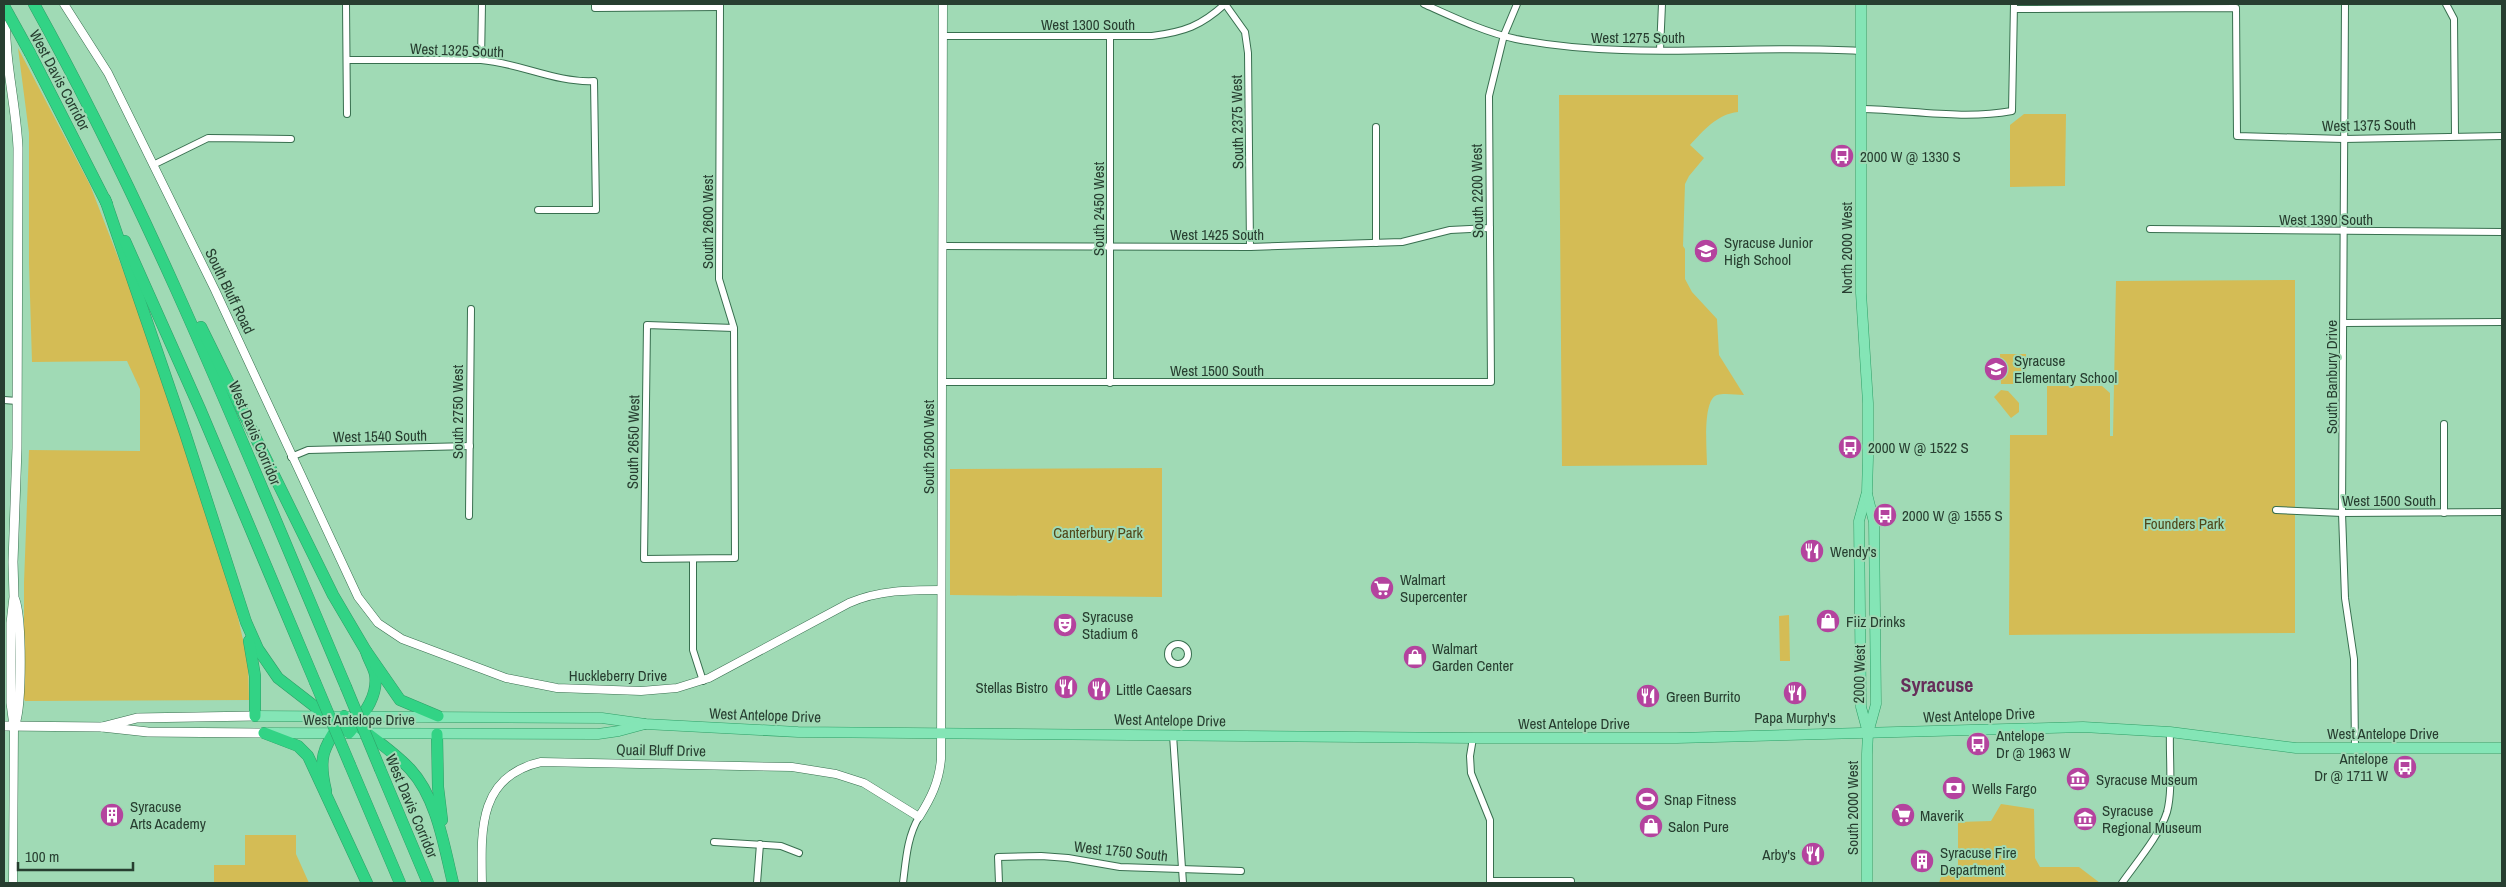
<svg xmlns="http://www.w3.org/2000/svg" width="2506" height="887" viewBox="0 0 2506 887" font-family="'Archivo Narrow',sans-serif">
<style>
.green{fill:#d4bc55}
.lines{fill:none;stroke-linecap:round;stroke-linejoin:round}
.minor-casing{stroke:#386f4f;stroke-width:8}
.tertiary-casing{stroke:#386f4f;stroke-width:9}
.secondary-casing{stroke:#386f4f;stroke-width:10}
.primary-casing{stroke:#2e9f67;stroke-width:11}
.motorway-casing{stroke:#2e9f67;stroke-width:12}
.minor{stroke:#fff;stroke-width:6}
.tertiary{stroke:#fff;stroke-width:8}
.secondary{stroke:#fff;stroke-width:9}
.primary{stroke:#84e5b6;stroke-width:10}
.motorway{stroke:#32d385;stroke-width:11}
.motorway-bridge-casing{stroke:#2e9f67;stroke-width:12;stroke-linecap:butt}
.motorway-bridge{stroke:#32d385;stroke-width:11}
.labels{text-anchor:middle;dominant-baseline:central;stroke-width:4;stroke-linejoin:round;paint-order:stroke}
.street-label{font-size:15px;fill:#273e30;stroke:#a0dab5}
.poi-label{font-size:15px;fill:#273e30;stroke:#a0dab5;text-anchor:start}
.park-label{font-size:15px;fill:#504619;stroke:#a0dab5}
.district-label{font-size:20px;font-weight:bold;fill:#662e5a;stroke:#a0dab5}
</style>
<rect width="100%" height="100%" fill="#a0dab5"/>
<g class="green">
<path d="M18 48 90 185 140 314 232 591 248 662 249 700 25 701 24 699V583L29 450 140 451V389L127 361 32 362 29 263V133Z"/>
<path d="M1559 95H1738V112C1717 114 1703 131 1690 145L1704 158 1689 176 1685 184 1683 246 1685 249V279L1692 292 1717 319 1719 355 1744 395C1736 395 1725 393 1717 395 1702 400 1707 451 1707 465L1562 466Z"/>
<path d="M2024 114H2066L2065 186 2010 187V125Z"/>
<path d="M2295 280V633L2009 635 2010 435H2047V386H2102L2110 393V436H2113L2116 281Z"/>
<path d="M2000 354H2026V384H2001Z"/>
<path d="M2001 390 2008 391 2019 403V412L2011 418 1994 397Z"/>
<path d="M1162 468V597L950 595V469Z"/>
<path d="M1789 615 1790 661H1780L1779 616Z"/>
<path d="M2001 804 2034 809 2035 858 2040 867H2079L2100 883H1939L1944 867H1958V822L1991 821Z"/>
<path d="M245 835H296V854L309 883H214V865H245Z"/>
</g>
<g class="lines">
<g class="minor-casing">
<g id="minor">
<path d="M346 4 347 114"/>
<path d="M595 4V8L720 7"/>
<path d="M720 4 719 279 734 328 735 558 644 559 647 325 734 328"/>
<path d="M1225 4 1245 32 1248 53 1250 247"/>
<path d="M1424 4C1453 17 1484 32 1516 39 1629 61 1746 44 1860 51"/>
<path d="M2345 4 2342 513 2345 598 2354 659 2355 749"/>
<path d="M2446 4 2454 19 2455 135"/>
<path d="M2014 9 2236 8 2237 136 2344 139 2502 136"/>
<path d="M943 36H1152C1184 32 1201 26 1225 4"/>
<path d="M1110 36V383"/>
<path d="M1660 50 1662 4"/>
<path d="M347 60H481C520 63 556 83 594 81L596 210H538"/>
<path d="M481 60 482 4"/>
<path d="M1862 109C1912 110 1962 120 2012 111L2014 4"/>
<path d="M1376 127V243"/>
<path d="M153 165 208 138 291 139"/>
<path d="M2150 229 2502 232"/>
<path d="M942 246 1250 247 1402 242 1450 230 1490 228"/>
<path d="M2344 323 2502 322"/>
<path d="M942 382H1491L1489 96 1504 35 1517 4"/>
<path d="M4 400 17 401"/>
<path d="M291 457 308 450 470 446"/>
<path d="M2276 510 2342 513 2502 512"/>
<path d="M2444 513V424"/>
<path d="M469 516 471 309"/>
<path d="M693 559V650L703 681"/>
<circle cx="1178" cy="654" r="10"/>
<path d="M1173 735 1183 883"/>
<path d="M1473 738 1470 756 1471 773 1490 820V883"/>
<path d="M714 842 781 846 799 853"/>
<path d="M1490 881H1571"/>
<path d="M757 883 760 844"/>
<path d="M903 883C906 860 907 837 919 817"/>
<path d="M999 883 998 857 1041 856 1068 858 1120 867 1241 871"/>
<path d="M2122 883C2136 863 2160 835 2167 812 2173 790 2169 756 2170 732"/>
</g>
</g>
<g class="tertiary-casing">
<g id="tertiary">
<path d="M64 4 108 73 215 290 358 597 378 623 402 639 506 678 557 688 641 691 677 688 709 678 849 603C879 590 909 590 941 590"/>
<path d="M13 883 14 726"/>
<path d="M482 883C481 830 478 776 541 762L792 767 836 774 864 783 919 817C931 798 939 782 941 759L943 4"/>
</g>
</g>
<g class="secondary-casing">
<g id="secondary">
<path d="M6 11C3 57 16 102 18 148L17 448 13 562 14 597 11 623V703L14 726"/>
<path d="M15 724C22 703 22 621 15 600"/>
<path d="M4 726 102 727 148 732 264 733"/>
<path d="M102 727 137 718 255 716"/>
</g>
</g>
<g class="primary-casing">
<g id="primary">
<path d="M1861 4V293L1868 403V458L1867 492 1859 521 1861 707 1868 733"/>
<path d="M255 716 602 718 645 724 798 732 1473 738H1677L2083 727 2170 732 2296 748H2502"/>
<path d="M268 733 598 734 619 731 645 724"/>
<path d="M1867 883V754L1868 733 1876 704 1874 522 1867 494"/>
</g>
</g>
<g class="motorway-casing">
<g id="motorway">
<path d="M34 4C156 223 248 456 346 687"/>
<path d="M30 53 107 204"/>
<path d="M105 199 185 433 246 622 258 649 278 678 349 733C362 716 379 697 375 674 373 666 368 659 366 651"/>
<path d="M125 241 200 409 315 682"/>
<path d="M201 327 333 595 366 651 400 700 438 716"/>
<path d="M249 641 255 676V716"/>
<path d="M264 733 298 746 308 756 367 883"/>
<path d="M437 734 438 787 442 820"/>
<path d="M350 765 400 883"/>
<path d="M380 769 428 883"/>
<path d="M326 791C317 754 325 747 344 716 366 733 391 749 410 769 437 798 444 846 453 883"/>
</g>
</g>
<use href="#minor" class="minor"/>
<use href="#tertiary" class="tertiary"/>
<use href="#secondary" class="secondary"/>
<use href="#primary" class="primary"/>
<use href="#motorway" class="motorway"/>
<g class="motorway-bridge-casing">
<g id="motorway-bridge">
<path d="M4 6 30 53"/>
<path d="M315 682 350 765"/>
<path d="M346 687 380 769"/>
</g>
</g>
<use href="#motorway-bridge" class="motorway-bridge"/>
</g>
<defs>
<g id="bus-disc" transform="scale(1.25)"><circle r="9.5" fill="#b4439e" stroke="#a0dab5"/><path d="M-5-6H5V4H4V6H2V4H-2V6H-4V4H-5ZM-3.5-4V0h7V-4ZM-3.5 1.2v1.5H-2V1.2ZM2 1.2v1.5H3.5V1.2Z" fill="#fff"/></g>
<g id="school-disc" transform="scale(1.25)"><circle r="9.5" fill="#b4439e" stroke="#a0dab5"/><path d="M0-5L7-2L0 1L-7-2ZM-4 1L0 2.5L4 1V4Q0 6-4 4Z" fill="#fff"/></g>
<g id="restaurant-disc" transform="scale(1.25)"><circle r="9.5" fill="#b4439e" stroke="#a0dab5"/><path d="M-5-6h1v4h1v-4h1v4h1v-4h1v5L-1.5 .5V6h-2V.5L-5-1ZM5-6V6H3V1.5H1.5Q1.5-4 5-6Z" fill="#fff"/></g>
<g id="supermarket-disc" transform="scale(1.25)"><circle r="9.5" fill="#b4439e" stroke="#a0dab5"/><path d="M-6-5.5h2.5l.6 2H6L4.5 2H-2.5L-4.4-4H-6ZM-1.5 3.2a1.3 1.3 0 1 0 .1 0ZM3 3.2a1.3 1.3 0 1 0 .1 0Z" fill="#fff"/></g>
<g id="shop-disc" transform="scale(1.25)"><circle r="9.5" fill="#b4439e" stroke="#a0dab5"/><path d="M-5-2.5h2.3a2.7 3.5 0 0 1 5.4 0H5L5.5 6h-11ZM-1.5-2.5h3a1.5 2.3 0 0 0-3 0Z" fill="#fff"/></g>
<g id="theatre-disc" transform="scale(1.25)"><circle r="9.5" fill="#b4439e" stroke="#a0dab5"/><path d="M-5-5.5Q0-4 5-5.5V0Q5 5 0 6Q-5 5-5 0ZM-3.3-2.5H-1v1.5H-3.3ZM1-2.5H3.3v1.5H1ZM-2.8 1Q0 5.5 2.8 1Z" fill="#fff"/></g>
<g id="museum-disc" transform="scale(1.25)"><circle r="9.5" fill="#b4439e" stroke="#a0dab5"/><path d="M0-6L6-3V-2H-6V-3ZM-5-1h2V3h-2ZM-1-1h2V3h-2ZM3-1h2V3H3ZM-6 4H6V6H-6Z" fill="#fff"/></g>
<g id="bank-disc" transform="scale(1.25)"><circle r="9.5" fill="#b4439e" stroke="#a0dab5"/><path d="M-6-4H6V4H-6ZM0-2.3a2.3 2.3 0 1 0 0 4.6a2.3 2.3 0 1 0 0-4.6Z" fill="#fff"/></g>
<g id="stadium-disc" transform="scale(1.25)"><circle r="9.5" fill="#b4439e" stroke="#a0dab5"/><path d="M0-5a6.5 5 0 1 0 0 10a6.5 5 0 1 0 0-10ZM-3.5-1.8h7v3.6h-7Z" fill="#fff"/></g>
<g id="building-disc" transform="scale(1.25)"><circle r="9.5" fill="#b4439e" stroke="#a0dab5"/><path d="M-4-6H4V6H1V3H-1V6H-4ZM-2.5-4.3h1.7v1.8h-1.7ZM.8-4.3h1.7v1.8H.8ZM-2.5-1h1.7V.8h-1.7ZM.8-1h1.7V.8H.8Z" fill="#fff"/></g>
</defs>
<g fill-rule="evenodd">
<use href="#bus-disc" x="1842" y="156"/>
<use href="#school-disc" x="1706" y="251"/>
<use href="#school-disc" x="1996" y="369"/>
<use href="#bus-disc" x="1850" y="447"/>
<use href="#bus-disc" x="1885" y="515"/>
<use href="#restaurant-disc" x="1812" y="551"/>
<use href="#supermarket-disc" x="1382" y="588"/>
<use href="#shop-disc" x="1828" y="621"/>
<use href="#theatre-disc" x="1065" y="625"/>
<use href="#shop-disc" x="1415" y="657"/>
<use href="#restaurant-disc" x="1066" y="687"/>
<use href="#restaurant-disc" x="1099" y="689"/>
<use href="#restaurant-disc" x="1795" y="693"/>
<use href="#restaurant-disc" x="1648" y="696"/>
<use href="#bus-disc" x="1978" y="744"/>
<use href="#bus-disc" x="2405" y="767"/>
<use href="#museum-disc" x="2078" y="779"/>
<use href="#bank-disc" x="1954" y="788"/>
<use href="#stadium-disc" x="1647" y="799"/>
<use href="#building-disc" x="112" y="815"/>
<use href="#supermarket-disc" x="1903" y="815"/>
<use href="#museum-disc" x="2085" y="819"/>
<use href="#shop-disc" x="1651" y="826"/>
<use href="#restaurant-disc" x="1813" y="854"/>
<use href="#building-disc" x="1922" y="861"/>
</g>
<g class="labels">
<g class="street-label">
<text x="1088" y="24">West 1300 South</text>
<text x="1638" y="37">West 1275 South</text>
<text transform="translate(457 50) rotate(2)">West 1325 South</text>
<text transform="translate(60 80) rotate(62)">West Davis Corridor</text>
<text transform="translate(1237 122) rotate(-91)">South 2375 West</text>
<text transform="translate(2369 125) rotate(-1)">West 1375 South</text>
<text transform="translate(1477 191) rotate(-91)">South 2200 West</text>
<text transform="translate(1098 209) rotate(-90)">South 2450 West</text>
<text x="2326" y="219">West 1390 South</text>
<text transform="translate(707 222) rotate(-90)">South 2600 West</text>
<text x="1217" y="234">West 1425 South</text>
<text transform="translate(1846 248) rotate(-90)">North 2000 West</text>
<text transform="translate(230 291) rotate(64)">South Bluff Road</text>
<text x="1217" y="370">West 1500 South</text>
<text transform="translate(2331 377) rotate(-90)">South Banbury Drive</text>
<text transform="translate(457 412) rotate(-90)">South 2750 West</text>
<text transform="translate(255 433) rotate(67)">West Davis Corridor</text>
<text transform="translate(380 436) rotate(-1)">West 1540 South</text>
<text transform="translate(633 442) rotate(-89)">South 2650 West</text>
<text transform="translate(928 447) rotate(-90)">South 2500 West</text>
<text x="2389" y="500">West 1500 South</text>
<text transform="translate(1859 674) rotate(-89)">2000 West</text>
<text x="618" y="675">Huckleberry Drive</text>
<text transform="translate(765 715) rotate(2)">West Antelope Drive</text>
<text transform="translate(1979 715) rotate(-2)">West Antelope Drive</text>
<text x="359" y="719">West Antelope Drive</text>
<text transform="translate(1170 720) rotate(1)">West Antelope Drive</text>
<text x="1574" y="723">West Antelope Drive</text>
<text x="2383" y="733">West Antelope Drive</text>
<text transform="translate(661 750) rotate(1)">Quail Bluff Drive</text>
<text transform="translate(412 806) rotate(67)">West Davis Corridor</text>
<text transform="translate(1852 808) rotate(-90)">South 2000 West</text>
<text transform="translate(1121 851) rotate(6)">West 1750 South</text>
</g>
<g class="poi-label">
<text x="1860" y="156">2000 W @ 1330 S</text>
<text x="1724" y="242">Syracuse Junior<tspan x="1724" dy="17">High School</tspan></text>
<text x="2014" y="360">Syracuse<tspan x="2014" dy="17">Elementary School</tspan></text>
<text x="1868" y="447">2000 W @ 1522 S</text>
<text x="1902" y="515">2000 W @ 1555 S</text>
<text x="1830" y="551">Wendy's</text>
<text x="1400" y="579">Walmart<tspan x="1400" dy="17">Supercenter</tspan></text>
<text x="1082" y="616">Syracuse<tspan x="1082" dy="17">Stadium 6</tspan></text>
<text x="1846" y="621">Fiiz Drinks</text>
<text x="1432" y="648">Walmart<tspan x="1432" dy="17">Garden Center</tspan></text>
<text x="1048" y="687" text-anchor="end">Stellas Bistro</text>
<text x="1116" y="689">Little Caesars</text>
<text x="1666" y="696">Green Burrito</text>
<text x="1795" y="717" text-anchor="middle">Papa Murphy's</text>
<text x="1996" y="735">Antelope<tspan x="1996" dy="17">Dr @ 1963 W</tspan></text>
<text x="2388" y="758" text-anchor="end">Antelope<tspan x="2388" dy="17">Dr @ 1711 W</tspan></text>
<text x="2096" y="779">Syracuse Museum</text>
<text x="1972" y="788">Wells Fargo</text>
<text x="1664" y="799">Snap Fitness</text>
<text x="130" y="806">Syracuse<tspan x="130" dy="17">Arts Academy</tspan></text>
<text x="2102" y="810">Syracuse<tspan x="2102" dy="17">Regional Museum</tspan></text>
<text x="1920" y="815">Maverik</text>
<text x="1668" y="826">Salon Pure</text>
<text x="1940" y="852">Syracuse Fire<tspan x="1940" dy="17">Department</tspan></text>
<text x="1796" y="854" text-anchor="end">Arby's</text>
</g>
<g class="park-label">
<text x="2184" y="523">Founders Park</text>
<text x="1098" y="532">Canterbury Park</text>
</g>
<g class="district-label">
<text x="1937" y="684">Syracuse</text>
</g>
</g>
<rect width="2506" height="887" fill="none" stroke="#273e30" stroke-width="10"/>
<path d="M18 862v8h115v-8" fill="none" stroke="#273e30" stroke-width="2.5"/>
<text x="25" y="862" font-size="15" fill="#273e30" stroke="#a0dab5" stroke-width="4" paint-order="stroke">100 m</text>
</svg>
